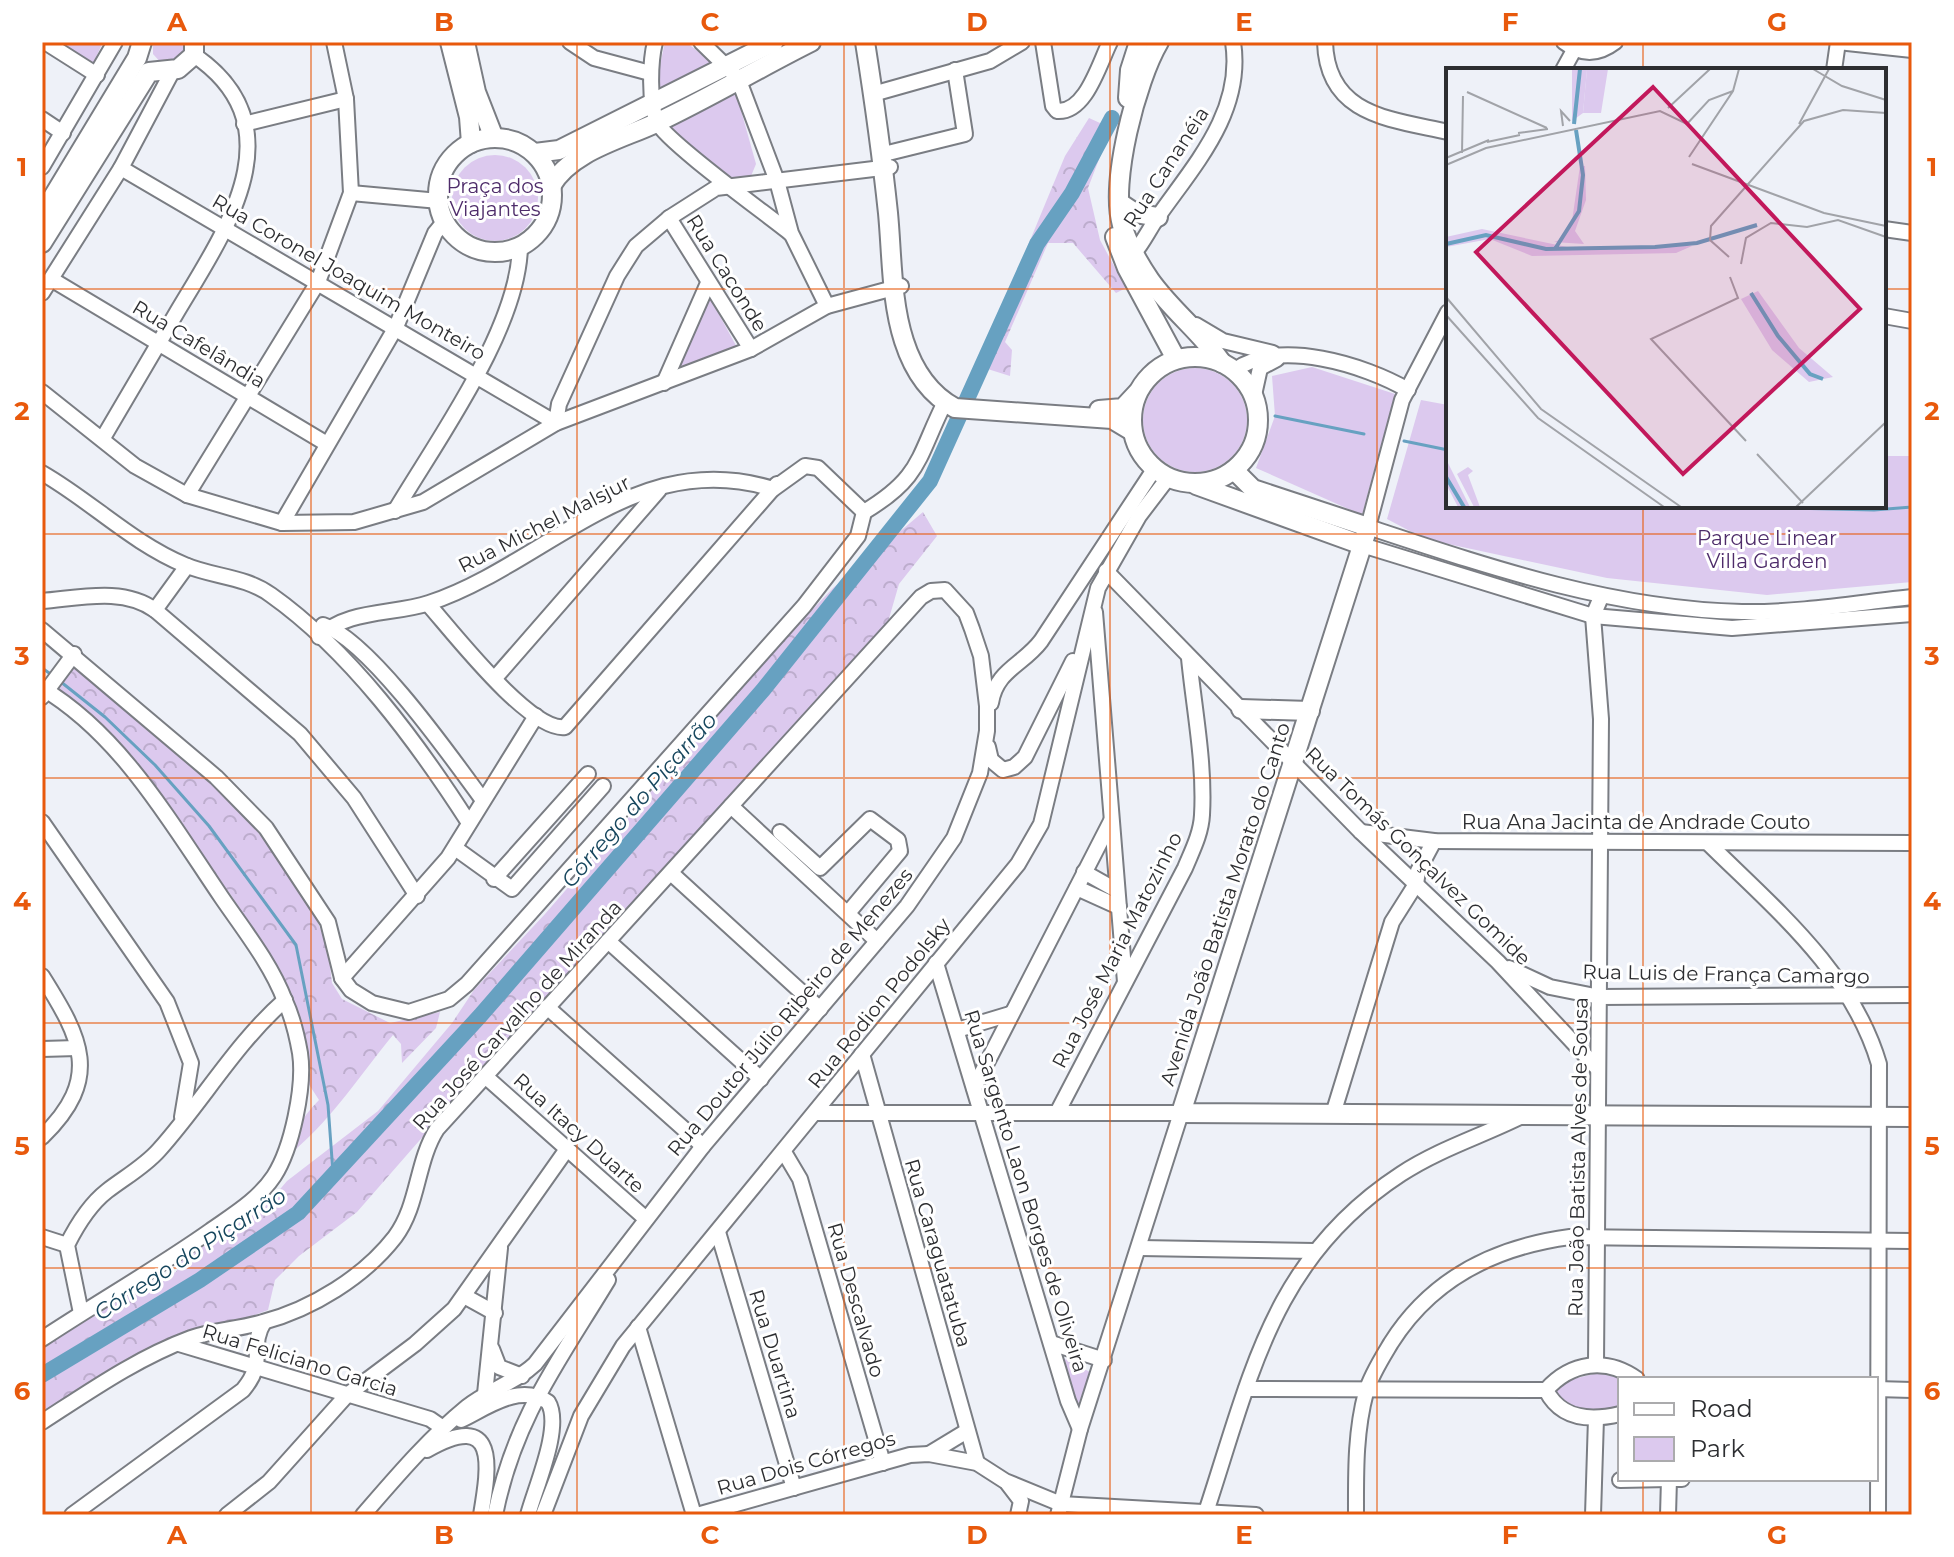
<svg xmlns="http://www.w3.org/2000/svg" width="1954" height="1557" viewBox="0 0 1954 1557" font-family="Montserrat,sans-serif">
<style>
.green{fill:#dcc9ee}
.forest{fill:url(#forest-crowns)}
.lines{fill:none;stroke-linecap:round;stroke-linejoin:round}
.stream{stroke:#67a1c1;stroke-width:3}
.river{stroke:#67a1c1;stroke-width:16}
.minor-casing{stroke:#7a7d83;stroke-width:18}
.major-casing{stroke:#7a7d83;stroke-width:22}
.minor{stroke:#fff;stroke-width:14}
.major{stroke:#fff;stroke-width:18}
.grid{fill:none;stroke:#e8590c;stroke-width:2;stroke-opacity:0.55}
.labels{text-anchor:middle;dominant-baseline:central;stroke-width:6;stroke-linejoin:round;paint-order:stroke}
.street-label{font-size:20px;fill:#2d2e31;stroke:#fff}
.park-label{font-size:20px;fill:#4e2c6a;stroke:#fff}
.water-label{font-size:22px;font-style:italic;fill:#16465d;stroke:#fff}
.inset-river{fill:none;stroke:#67a1c1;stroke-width:4}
.inset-road{fill:none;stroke:#a1a3a8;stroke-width:2}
.view{fill:#c2185b;fill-opacity:0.15;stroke:#c2185b;stroke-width:4}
.inset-edge{fill:none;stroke:#2d2e31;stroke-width:4}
.neatline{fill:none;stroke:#e8590c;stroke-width:3}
.grid-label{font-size:26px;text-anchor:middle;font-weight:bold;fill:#e8590c}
</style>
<defs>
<pattern id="forest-crowns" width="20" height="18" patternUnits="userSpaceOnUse" patternTransform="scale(2)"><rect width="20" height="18" fill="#dcc9ee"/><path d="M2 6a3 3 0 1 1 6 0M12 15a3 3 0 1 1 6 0" fill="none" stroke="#bdadcd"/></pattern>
</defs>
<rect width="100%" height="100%" fill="#eef1f8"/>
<g class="green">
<path d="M47 42H103L90 70Z"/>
<path d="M153 42H185L181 61 162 64 153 54Z"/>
<path d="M665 42H686L711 62 712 69 661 96 658 74Z"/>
<path d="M728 92 737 96 756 164 751 176 744 180 727 179 668 129 669 124Z"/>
<circle cx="495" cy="198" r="43"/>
<path d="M710 298 739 351 676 373 703 302Z"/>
<path d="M1312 367 1395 394 1362 515 1256 468 1275 416 1272 376Z"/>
<circle cx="1195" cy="420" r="52"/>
<path d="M1421 400 1448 405V506H1884V456H1912V582L1767 595 1607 578 1425 539 1387 519Z"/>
<path d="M1063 1358 1090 1372 1079 1403 1073 1398Z"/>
<path d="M1598 1373 1623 1379H1620V1407C1595 1414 1574 1414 1554 1396V1388L1565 1381Z"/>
</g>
<g class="forest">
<path d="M1089 118 1111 128 1088 188 1100 240 1126 288 1116 293 1073 243H1048L1005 342 1012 350 1010 376 978 366 1065 156Z"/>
<path d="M923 512 937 536 899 584 888 622 488 1062 357 1212 299 1256 275 1280 268 1310 118 1366 42 1413V1349C83 1320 129 1288 176 1272L184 1257 264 1208 287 1181 378 1111 452 1023 474 990 545 914 773 651 833 588Z"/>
<path d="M74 667 105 688 242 810 312 907 328 949 332 983 342 999 390 1023 440 1012 436 1028 402 1063 401 1044 393 1035C361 1074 333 1117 296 1149 295 1126 304 1116 319 1100L308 1083 311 1071 279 973 233 898 142 772 56 692Z"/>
</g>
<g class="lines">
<g class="stream">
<path d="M1275 416 1364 434"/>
<path d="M1404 441 1448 450"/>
<path d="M1711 506 1874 510 1912 507"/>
<path d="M42 668 52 675"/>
<path d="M61 682 105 717 155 765 209 826 296 945 328 1105 333 1173"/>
</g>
<path class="river" d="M42 1375 200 1280 298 1213 480 1016 763 690 930 481 1037 244 1072 193 1112 118"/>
<g class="minor-casing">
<g id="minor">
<path d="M45 42 97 75"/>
<path d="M570 42 594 58 650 73"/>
<path d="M655 42C650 62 649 102 657 122 665 141 768 215 790 233"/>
<path d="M701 42 738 78 777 181 791 233 827 306"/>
<path d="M1043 42 1053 106 1057 111C1086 113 1099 64 1110 42"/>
<path d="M1325 42C1327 116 1391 119 1448 132"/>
<path d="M1564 42C1581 55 1598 55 1615 42"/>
<path d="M1838 42 1912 50"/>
<path d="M1563 70 1574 50"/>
<path d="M1834 70 1838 42"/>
<path d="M880 92 990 61 1022 42"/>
<path d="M42 119 63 133"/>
<path d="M244 124 346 99"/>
<path d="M888 153 965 134 955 70"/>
<path d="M42 167 115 42"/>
<path d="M121 168 556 423 559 404 617 276 636 246 669 218 716 188 890 167"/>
<path d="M351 193 439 201"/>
<path d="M669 218 751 349"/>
<path d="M1884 229 1912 233"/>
<path d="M1128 258C1141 248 1148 231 1157 218 1194 165 1244 112 1233 42"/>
<path d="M51 279 327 444"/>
<path d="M42 293 121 168 173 70"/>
<path d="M1448 312 1402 400 1368 527C1489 567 1612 609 1742 612 1798 613 1856 603 1912 597"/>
<path d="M1884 316 1912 321"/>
<path d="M1196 325 1223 341 1273 353"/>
<path d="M1235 370C1279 338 1365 365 1408 390"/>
<path d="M664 383 708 283"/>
<path d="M42 392 135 466 187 495 282 523 354 522 423 502 556 423 751 349 827 306 901 286"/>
<path d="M1254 395 1260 368 1277 359"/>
<path d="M103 438C128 396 152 354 177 312 224 233 300 127 194 55"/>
<path d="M42 473C91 501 132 543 185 565 213 577 245 576 271 595 350 651 417 742 469 823"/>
<path d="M187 495 318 282 351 193 346 99 334 42"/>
<path d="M395 511C437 440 519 328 520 246"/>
<path d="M864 512C922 477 917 458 945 402"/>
<path d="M282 523 396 327 435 233 444 222"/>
<path d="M1362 545 1593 616 1732 628 1912 614"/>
<path d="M1106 571 1361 832 1498 962 1598 1069"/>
<path d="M42 601C80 598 123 587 155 610L300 734 354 798 417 896"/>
<path d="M428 604C452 631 530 732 565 727L777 484"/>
<path d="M155 610 187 566"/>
<path d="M1095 612 1125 982"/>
<path d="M323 625C369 640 452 758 482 799"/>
<path d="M42 630 216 777 266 828 328 922 342 978 351 990 372 1003 409 1012 449 999 467 984 804 606 858 536 864 512"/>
<path d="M319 637C347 609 393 615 429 603 511 576 581 508 664 486 700 477 738 478 773 489L805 466 818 468 864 512"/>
<path d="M495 678 659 490"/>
<path d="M42 688C121 735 171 823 222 898 244 930 271 964 285 1001 292 1016 297 1036 300 1053 305 1086 292 1148 274 1176 258 1200 234 1214 210 1231 156 1269 98 1302 42 1339"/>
<path d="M42 697 74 654"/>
<path d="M991 703C996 670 1023 665 1041 641L1155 468"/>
<path d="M988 747 991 760 1003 770 1014 767 1025 757 1073 661"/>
<path d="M731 806 877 941"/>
<path d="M42 822 167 1002 191 1063 182 1117"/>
<path d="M780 832 820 868 870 819 898 840 900 851 848 913"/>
<path d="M1361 832 1434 841 1912 843"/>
<path d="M1708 843C1775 909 1852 972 1879 1064L1878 1515"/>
<path d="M455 848 512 889 603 786"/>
<path d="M1084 872 1116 890"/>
<path d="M671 873 820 1009"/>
<path d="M494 879 588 774"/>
<path d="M1077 888 1119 907"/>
<path d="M608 941 761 1079"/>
<path d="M936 963 1068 1401 1080 1429"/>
<path d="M1509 968 1550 987 1600 997 1912 995"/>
<path d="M42 976C81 1038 103 1078 42 1137"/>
<path d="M342 978 448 858 536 716"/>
<path d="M547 1007 703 1146"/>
<path d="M957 1030 1010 1014"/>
<path d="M42 1049 77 1048"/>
<path d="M862 1054 977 1463"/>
<path d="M485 1076 646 1219"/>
<path d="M974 1088 1111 821"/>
<path d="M816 1113H1181L1080 1429 1058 1515"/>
<path d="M1057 1113 1185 868C1192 851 1201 834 1202 815 1205 763 1194 709 1189 658"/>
<path d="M1333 1114 1392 922 1416 884 1418 871 1434 841"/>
<path d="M784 1152 800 1179 883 1463"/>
<path d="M718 1232 794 1488"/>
<path d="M42 1237 67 1245"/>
<path d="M1140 1248 1314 1251"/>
<path d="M466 1297 495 1313"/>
<path d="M81 1313 67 1245C77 1225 89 1205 107 1191 125 1177 144 1167 159 1150 203 1101 235 1044 285 1000"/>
<path d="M638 1327 694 1515"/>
<path d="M1051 1343 1104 1360"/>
<path d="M179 1344 430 1419 443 1428"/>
<path d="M492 1349 499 1367 522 1376"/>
<path d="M1596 1364 1601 719 1593 616 1601 597"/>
<path d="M1246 1389 1546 1390"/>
<path d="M1876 1389 1912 1390"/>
<path d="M485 1394 500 1248"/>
<path d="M1620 1414C1591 1421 1561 1420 1546 1390 1571 1362 1606 1357 1637 1379"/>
<path d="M461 1420C488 1407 519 1383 548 1402 563 1426 535 1488 528 1515"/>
<path d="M42 1422C90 1391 137 1358 191 1338 214 1330 240 1329 263 1322 312 1309 364 1277 395 1237 419 1205 416 1162 437 1129L921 597 931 591 945 590 966 613 972 629 981 656 987 706V731L980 773 954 838 907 906 703 1146 535 1364C515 1383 488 1390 467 1407 428 1439 396 1477 363 1515"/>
<path d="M427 1450C499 1409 489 1467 481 1515"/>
<path d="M929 1454 967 1431"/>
<path d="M1620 1480 1669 1479"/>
<path d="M1008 1484 1021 1501 1018 1515"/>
<path d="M1206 1512C1251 1376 1272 1258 1401 1174 1439 1149 1482 1136 1522 1116"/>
<path d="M72 1515 243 1390C268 1360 248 1348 264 1322"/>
<path d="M227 1515 269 1482 347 1395 415 1344 454 1309 567 1149"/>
<path d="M495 1515C514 1419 559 1361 608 1280"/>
<path d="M543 1515 581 1416 623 1346 1018 864 1041 824 1098 588 1139 516 1168 478"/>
<path d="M697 1515 910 1455 929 1454 977 1463 1005 1481 1061 1504 1256 1515"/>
<path d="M1356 1515C1356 1474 1355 1433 1366 1392 1371 1375 1382 1358 1391 1343 1432 1278 1495 1247 1570 1237L1912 1241"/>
<path d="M1593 1515 1596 1418"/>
<path d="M1668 1515 1669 1479H1682"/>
</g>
</g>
<g class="major-casing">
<g id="major">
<path d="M450 42 469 117 471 143"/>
<path d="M465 42 476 92 494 138"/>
<path d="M865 42C874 99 882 156 888 213 892 255 891 301 904 341 913 369 929 394 955 408L1112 419 1132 431"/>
<path d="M1159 42C1136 81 1110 182 1122 225 1128 245 1139 264 1150 280 1172 311 1202 333 1222 363"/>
<path d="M1128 98 1130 70 1139 42"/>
<circle cx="495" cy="195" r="57"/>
<path d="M535 153 559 150 774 42"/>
<path d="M551 186C571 151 622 139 656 123 709 98 759 68 811 42"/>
<path d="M1120 203 1135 213 1158 217"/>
<path d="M42 215 137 58 142 42"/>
<path d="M1115 237 1127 268 1176 359"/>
<path d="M42 243 149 72 178 69 194 55V42"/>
<circle cx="1195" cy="420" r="63"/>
<path d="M1099 410 1123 408 1137 393"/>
<path d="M1234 470 1253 489 1368 527 1181 1113 1912 1117"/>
<path d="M1196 485 1362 545"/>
<path d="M1241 709 1310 711"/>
</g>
</g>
<use href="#minor" class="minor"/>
<use href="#major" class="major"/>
</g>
<path class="grid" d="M311 42V1515M577 42V1515M844 42V1515M1110 42V1515M1377 42V1515M1643 42V70M42 289H1448M1884 289H1912M1643 506V1379M42 534H1912M42 778H1912M42 1023H1912M42 1268H1912M1643 1479V1515"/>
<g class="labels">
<g class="street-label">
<text transform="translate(1166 167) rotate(-57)">Rua Cananéia</text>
<text transform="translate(727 273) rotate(58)">Rua Caconde</text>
<text transform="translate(349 277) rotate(30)">Rua Coronel Joaquim Monteiro</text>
<text transform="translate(199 344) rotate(31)">Rua Cafelândia</text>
<text transform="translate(544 524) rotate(-27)">Rua Michel Malsjur</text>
<text x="1636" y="822">Rua Ana Jacinta de Andrade Couto</text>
<text transform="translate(1418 856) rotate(44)">Rua Tomás Gonçalvez Gomide</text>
<text transform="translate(1225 904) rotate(-72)">Avenida João Batista Morato do Canto</text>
<text transform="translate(1117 950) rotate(-63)">Rua José Maria Matozinho</text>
<text transform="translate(1726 974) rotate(1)">Rua Luis de França Camargo</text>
<text transform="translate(879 1003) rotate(-51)">Rua Rodion Podolsky</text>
<text transform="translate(790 1012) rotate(-50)">Rua Doutor Júlio Ribeiro de Menezes</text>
<text transform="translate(517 1015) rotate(-48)">Rua José Carvalho de Miranda</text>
<text transform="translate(579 1133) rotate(42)">Rua Itacy Duarte</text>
<text transform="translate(1578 1157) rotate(-89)">Rua João Batista Alves de Sousa</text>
<text transform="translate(1026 1191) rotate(73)">Rua Sargento Laon Borges de Oliveira</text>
<text transform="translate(938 1253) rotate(74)">Rua Caraguatatuba</text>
<text transform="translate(856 1300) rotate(74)">Rua Descalvado</text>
<text transform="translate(775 1354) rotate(73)">Rua Duartina</text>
<text transform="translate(300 1360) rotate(17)">Rua Feliciano Garcia</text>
<text transform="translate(806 1463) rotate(-16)">Rua Dois Córregos</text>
</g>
<g class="park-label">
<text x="495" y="186">Praça dos<tspan x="495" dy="23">Viajantes</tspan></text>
<text x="1767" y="538">Parque Linear<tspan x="1767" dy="23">Villa Garden</tspan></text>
</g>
<g class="water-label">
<text transform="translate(639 800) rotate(-49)">Córrego do Piçarrão</text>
<text transform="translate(190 1254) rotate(-33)">Córrego do Piçarrão</text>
</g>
</g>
<g transform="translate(1446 68)">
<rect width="440" height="440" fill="#eef1f8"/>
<path d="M141 1H162L155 45H137ZM312 223 353 280 387 309 363 314 326 282 295 231Z" fill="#dcc9ee"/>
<path d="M126 1 141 2 137 45 126 53ZM134 98H139L140 132 129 163 138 176 108 174 116 171 126 153ZM36 161 121 179 246 178 230 185 86 188 44 171 0 179V169ZM0 394 2 395 24 439H12L0 416ZM22 399 27 403 22 407 34 439H28L11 406Z" fill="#dcc9ee"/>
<path class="inset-river" d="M128 56 134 1M0 176 40 167 100 181 209 179 251 175 311 157M109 181 133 143 137 107 130 62M305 225 332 268 364 306 377 311M0 409 18 439"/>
<path class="inset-road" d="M367 1 396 18 440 32M21 24 101 60M222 40 264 1M353 56 383 1M117 58 115 43 124 53M72 65 102 61M41 74 74 67M16 85 17 28M243 89 287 23 293 1M0 90 43 72M246 96 378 145 440 158M0 97 40 80 214 43 241 56 263 32 287 23M283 189 264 172 265 158 358 53 397 42 440 45M295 196 300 170 325 155 361 159 392 152 440 169M284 209 292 230 205 271 300 373M0 229 95 341 235 439M0 247 92 350 218 439M311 386 357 435M350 439 440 354"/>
<path class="view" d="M207 19 414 241 237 406 30 184Z"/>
<rect width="440" height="440" class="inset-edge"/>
</g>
<rect width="1954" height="1557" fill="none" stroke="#ffffff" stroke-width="88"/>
<rect x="1618" y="1377" width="260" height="104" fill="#ffffff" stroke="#ababad" stroke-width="2"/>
<rect x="1634" y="1403" width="40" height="12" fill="#ffffff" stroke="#ababad" stroke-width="2"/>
<text x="1690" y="1417" font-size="24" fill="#2d2e31">Road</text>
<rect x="1634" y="1437" width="40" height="24" fill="#dcc9ee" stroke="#ababad" stroke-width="2"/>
<text x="1690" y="1457" font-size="24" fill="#2d2e31">Park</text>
<rect x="44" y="44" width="1866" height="1469" class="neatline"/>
<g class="grid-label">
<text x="177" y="31">A</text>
<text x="444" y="31">B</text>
<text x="710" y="31">C</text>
<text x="977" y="31">D</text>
<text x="1244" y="31">E</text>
<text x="1510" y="31">F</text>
<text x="1777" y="31">G</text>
<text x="22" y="176">1</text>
<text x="1932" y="176">1</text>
<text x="22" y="420">2</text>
<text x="1932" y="420">2</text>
<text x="22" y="665">3</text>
<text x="1932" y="665">3</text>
<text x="22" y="910">4</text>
<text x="1932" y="910">4</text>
<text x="22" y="1155">5</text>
<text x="1932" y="1155">5</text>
<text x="22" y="1400">6</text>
<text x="1932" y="1400">6</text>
<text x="177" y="1544">A</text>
<text x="444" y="1544">B</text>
<text x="710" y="1544">C</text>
<text x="977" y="1544">D</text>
<text x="1244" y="1544">E</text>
<text x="1510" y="1544">F</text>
<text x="1777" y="1544">G</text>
</g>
</svg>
